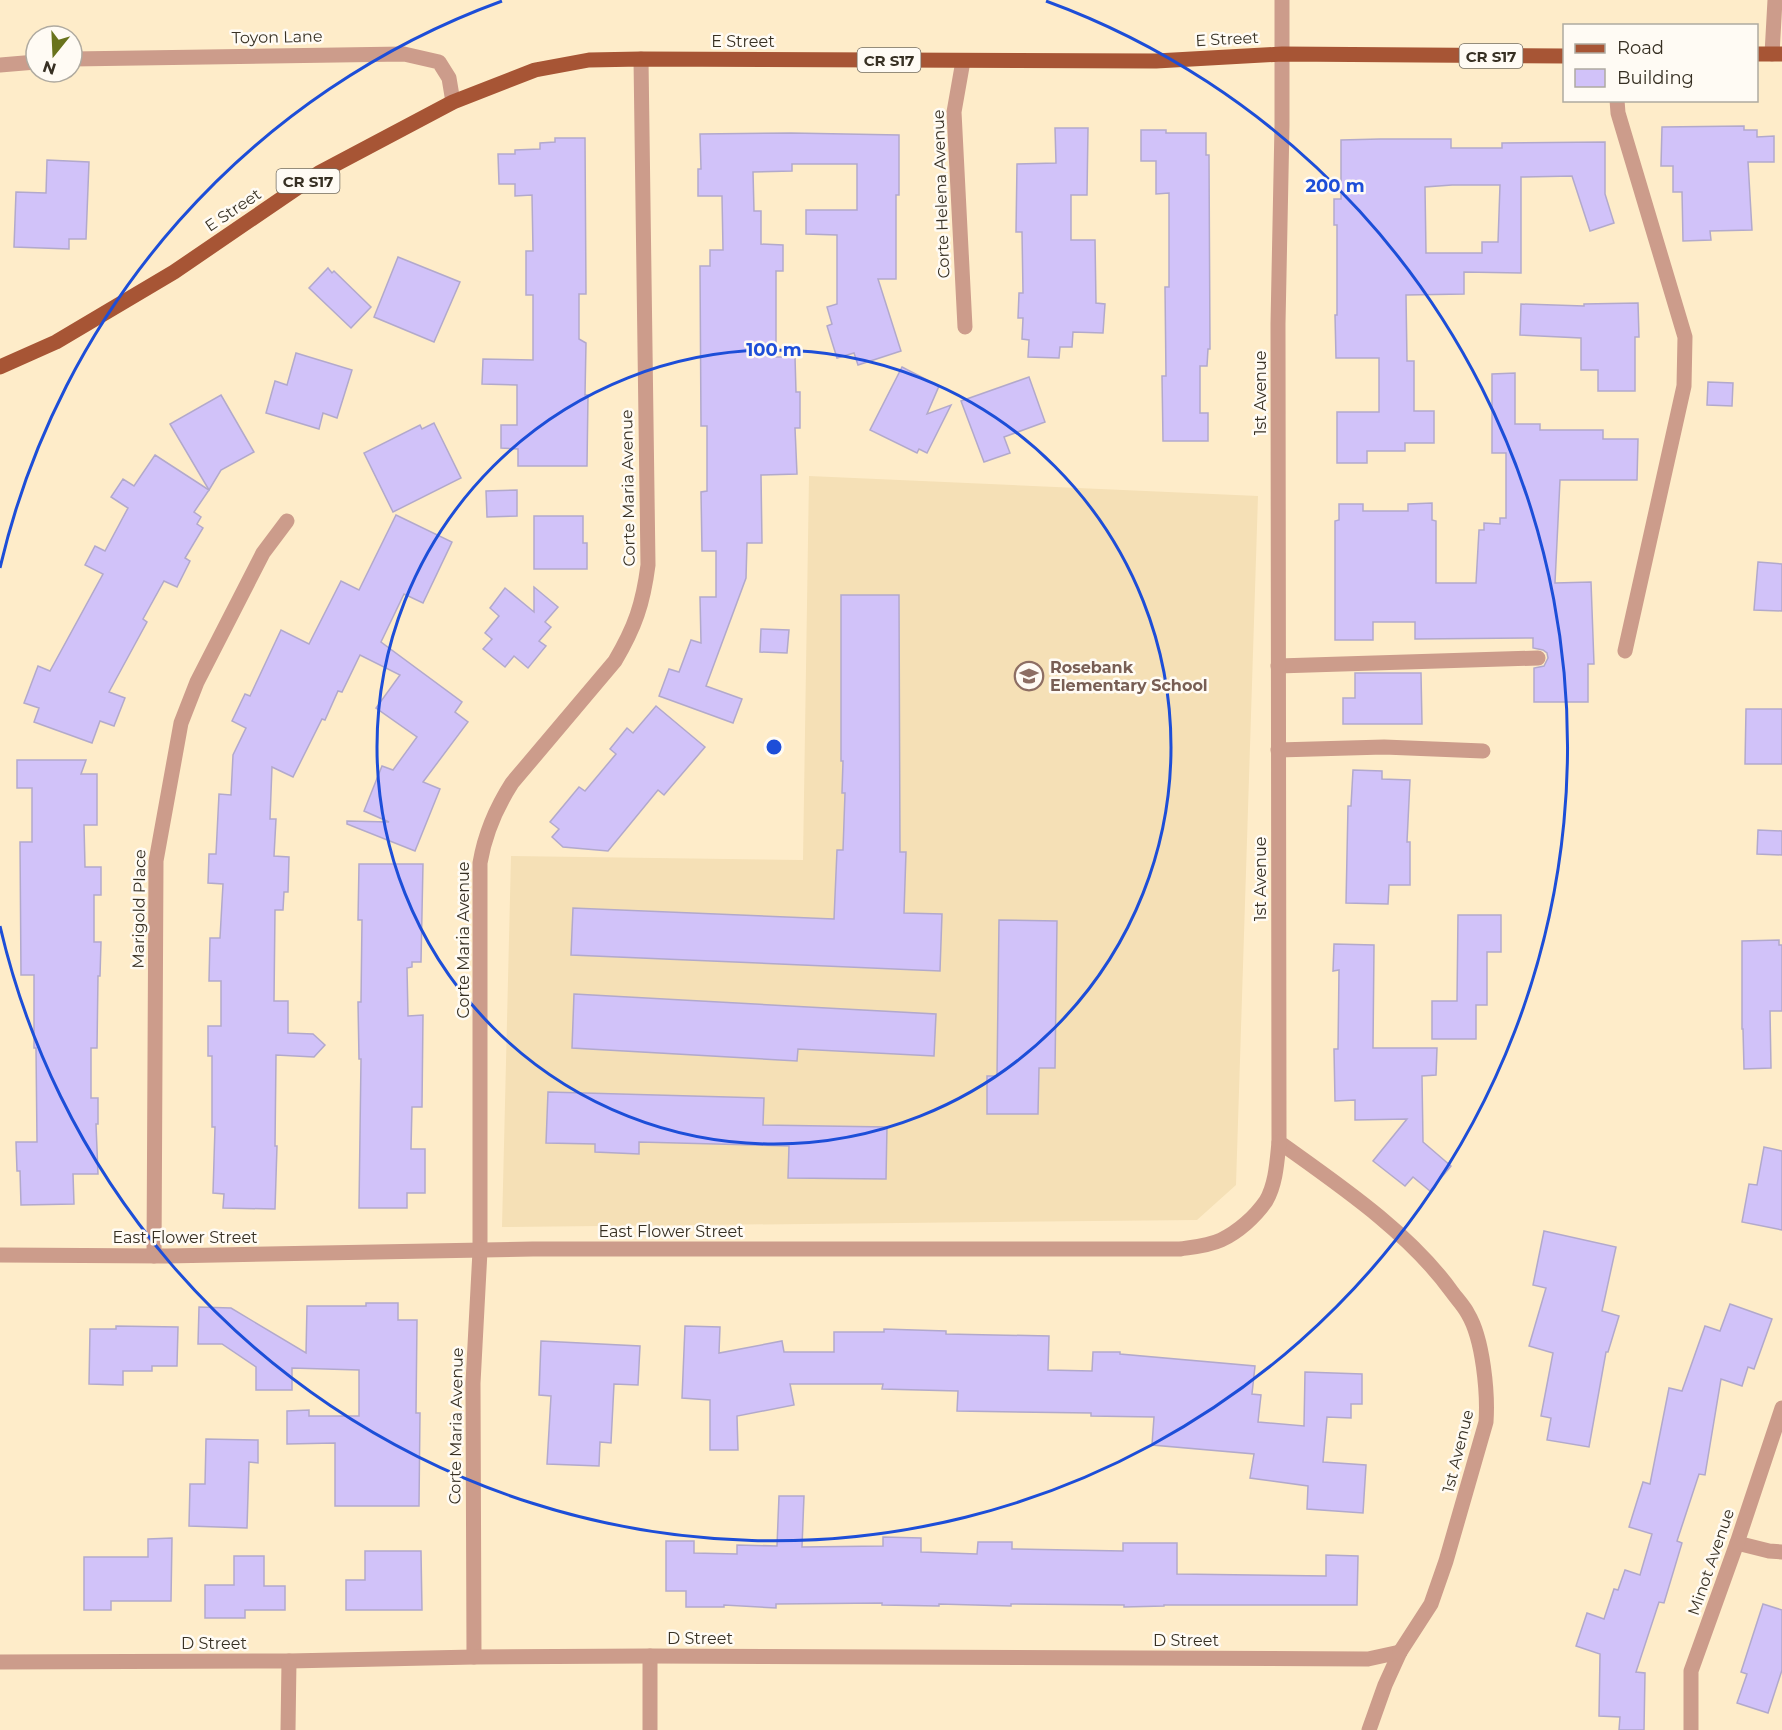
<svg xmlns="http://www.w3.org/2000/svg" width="1782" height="1730" viewBox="0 0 1782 1730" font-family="Montserrat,sans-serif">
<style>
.built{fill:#f5e0b6}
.building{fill:#d1c2f9;stroke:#b2a9cb;stroke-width:1.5;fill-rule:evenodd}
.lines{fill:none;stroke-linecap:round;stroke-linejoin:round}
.service{stroke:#cc9c8b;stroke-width:15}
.minor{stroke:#cc9c8b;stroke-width:15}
.tertiary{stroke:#cc9c8b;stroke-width:15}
.primary{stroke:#a75535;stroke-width:15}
.ring{fill:none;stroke:#1d4ed8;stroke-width:3}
.labels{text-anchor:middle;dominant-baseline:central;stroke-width:5;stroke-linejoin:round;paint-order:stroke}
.shield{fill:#fffbf4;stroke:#736d62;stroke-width:1.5}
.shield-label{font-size:15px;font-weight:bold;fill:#373023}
.street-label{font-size:16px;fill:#373023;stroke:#fffbf4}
.education-label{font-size:16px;font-weight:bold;fill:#785e54;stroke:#fffbf4;text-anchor:start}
.centre{fill:#1d4ed8;stroke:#fffbf4;stroke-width:3}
.ring-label{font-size:18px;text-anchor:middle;font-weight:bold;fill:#1d4ed8;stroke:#fffbf4;stroke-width:5;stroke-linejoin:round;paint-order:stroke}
</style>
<rect width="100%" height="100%" fill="#feecc9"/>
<path class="built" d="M809 476 1258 496 1236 1185 1197 1220 502 1227 511 856 803 860Z"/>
<g class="building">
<path d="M1744 126V130H1757V137L1774 136V162H1748L1752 230 1710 231 1711 240 1683 241 1682 192H1673V166H1661L1662 127Z"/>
<path d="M1055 128H1088L1087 195H1071V240H1095L1096 303 1105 304 1103 333 1073 332 1072 347H1060L1059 358 1028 357 1029 340 1022 339 1023 318H1018L1019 293H1023L1022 232H1016L1017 164 1056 163Z"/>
<path d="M1141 130H1166V133H1206V155H1209L1210 349H1208L1207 366H1200V413H1208V441H1163L1162 376H1166L1165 287H1169V193L1156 194V161H1141Z"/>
<path d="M791 133 899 135V195H896V279H878L901 351 858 365 854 353 837 358 827 326 832 324 827 307 837 304V235L806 234V210H857V164H792V171L753 172 754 211H761V244L783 245V271H776V357H795L796 392H800V428H795L797 474 761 475 762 543H747L746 578 706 686 742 699 733 723 659 696 669 669 679 672 691 640 701 643 700 597H716V551H702L701 492 707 491V426H701L700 266H710V250H723L722 196H698V169H701L700 134Z"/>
<path d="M555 138H585L586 294H579V339L586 343 585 395H588L587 466H518V449L501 448V425H517V385L482 384 483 359 533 360V295H526V251H533L532 195 515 196V184H499L498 154H515V150L540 149V143L555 142Z"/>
<path d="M1380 139H1451V148H1502V143L1605 142V194L1614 223 1590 231 1572 176 1521 177V273L1464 272V294L1406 295 1407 361H1414V411H1434V443H1405V451H1367V463H1337V412H1379V358H1336L1335 315H1337V225H1334V199H1341V140ZM1452 185H1500L1498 242H1482V253H1426L1425 187Z"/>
<path d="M47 160 89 162 86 239H69V249L14 247 16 192 46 193Z"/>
<path d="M398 257 460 282 434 342 374 317Z"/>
<path d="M328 268 332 273 334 271 371 307 351 328 309 288Z"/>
<path d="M1638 303 1639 337H1635V391H1598V370H1581V338L1520 335 1521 304 1584 306V304Z"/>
<path d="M296 353 352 370 337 418 323 413 319 429 266 413 275 381 287 385Z"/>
<path d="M902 367 939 386 927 414 951 405 927 453 919 449 917 453 870 430Z"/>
<path d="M1515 373V424H1540V430H1603V439H1638L1637 480H1560L1555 583 1591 582 1594 664H1588V702H1534V668L1544 666 1548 658 1547 653 1543 650 1533 648V638L1415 639V622H1373V640H1335V521L1339 520V504H1363V511H1408V504L1432 503V520L1436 521V583H1476L1479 530H1484V523L1500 524V518H1506V453H1492V374Z"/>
<path d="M1029 377 1045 422 1004 437 1010 453 984 462 961 401Z"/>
<path d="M1708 382 1733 383 1732 406 1707 405Z"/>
<path d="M221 395 254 452 221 470 209 490 170 424Z"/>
<path d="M434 423 461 478 393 512 364 453 420 425 422 429Z"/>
<path d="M155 455 209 490 194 512 201 517 197 524 203 528 185 558 190 561 177 587 164 581 143 619 147 622 109 692 125 698 114 726 100 721 92 743 34 722 39 708 24 703 38 666 50 671 103 574 85 565 95 546 105 551 128 508 111 497 123 479 134 486Z"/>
<path d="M517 490V516L487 517 486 491Z"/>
<path d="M396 515 452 542 423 603 404 594 381 642 462 702 455 712 468 722 423 782 440 789 415 851 347 824V821L389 822 364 811 382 766 393 770 417 737 376 708 400 675 360 655 342 692 338 691 325 720 322 719 293 777 272 767 270 819H276L274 856 289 857 288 892H284L283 910H275L274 1001H288V1033L313 1034 325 1045 314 1057 276 1055 275 1146H277L275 1209 223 1208 224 1194 213 1193 215 1127H212V1056H208V1026H221V981H209L210 938H220L223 884 208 883 209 854H216L219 794 231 795 233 755 246 728 232 721 245 694 250 696 281 630 309 644 341 581 359 590Z"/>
<path d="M534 516H583V543H587V569H534Z"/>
<path d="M1758 562 1782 564V611L1754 610Z"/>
<path d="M534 587 558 607 545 622 551 627 539 641 546 646 528 668 514 656 505 667 483 649 492 639 485 633 499 616 490 608 505 588 534 612Z"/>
<path d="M841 595H899L900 852H906L904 913 942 914 940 971 571 955 573 908 834 919 837 850H843L845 793H842L843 761H841Z"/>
<path d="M761 629 789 630 787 653 760 652Z"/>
<path d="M1355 673H1421L1422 724H1343V698H1355Z"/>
<path d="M656 706 705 747 664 795 658 790 608 851 563 847 552 837 559 829 550 822 579 787 585 791 616 754 610 749 627 728 633 733Z"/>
<path d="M1746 709H1782V764H1745Z"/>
<path d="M17 760H86L81 774H97V825H84L85 867H101V895H94V942H101L100 976H98L97 1048H91V1098H98V1124H96L98 1174H73L74 1204 21 1205 20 1171H17L16 1142H37L36 1048H34V975H21L20 842H32V788H17Z"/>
<path d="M1353 770 1382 771V779L1410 780 1407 842H1410V885H1389L1388 904 1346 903 1348 806H1351Z"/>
<path d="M1758 830 1782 831V855L1757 854Z"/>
<path d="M359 864H423L421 962H412V967L407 968 408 1016 423 1015 422 1107H412L411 1149H425V1193H407V1208H359L361 1059H359L358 1002H361L362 920H358Z"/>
<path d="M1458 915H1501V952H1487V1005H1476V1039H1432V1001H1457Z"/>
<path d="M999 920 1057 921 1055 1068H1039L1038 1114H987V1076H997Z"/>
<path d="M1779 940V945H1782V1011H1770L1771 1068 1744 1069 1743 1029H1742V941Z"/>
<path d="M1334 944 1374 945 1373 1048H1437L1436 1075 1422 1076 1423 1142 1451 1166 1430 1191 1413 1177 1405 1186 1373 1161 1407 1119 1355 1120V1100L1335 1101 1334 1049H1338L1339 970 1333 971Z"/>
<path d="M574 994 936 1014 934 1056 798 1049 797 1061 572 1048Z"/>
<path d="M548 1092 764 1098 763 1125 887 1127 886 1179 788 1178 789 1146 639 1142V1154L595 1152V1144L546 1143Z"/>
<path d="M1764 1147 1782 1151V1230L1742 1222 1749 1184 1757 1185Z"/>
<path d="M1544 1231 1616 1247 1602 1311 1619 1316 1608 1352H1606L1589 1447 1547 1440 1551 1418 1541 1416 1553 1353 1529 1346 1546 1288 1533 1285Z"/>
<path d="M366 1303H398V1320H417L416 1413H420L419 1506H335V1443L287 1444V1411L309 1410V1416H359V1370L292 1368V1390H256V1367L222 1344H198L199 1307 231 1308 306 1353 307 1306H366Z"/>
<path d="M1730 1304 1772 1319 1754 1369 1748 1367 1742 1386 1721 1379 1705 1475 1699 1474 1677 1541 1682 1543 1664 1603 1659 1602 1636 1672 1645 1673 1644 1730H1619L1620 1717 1599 1716 1600 1654 1576 1646 1587 1613 1604 1619 1614 1589 1618 1590 1625 1570 1640 1575 1652 1534 1629 1527 1643 1482 1650 1484 1669 1388 1682 1391 1705 1326 1720 1331Z"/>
<path d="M116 1326 178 1327 177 1366H152V1371H123V1385L89 1384 90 1329H116Z"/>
<path d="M685 1326 720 1327 719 1353 782 1341 784 1352H834V1332H884V1329L946 1331V1334L1049 1336 1048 1370 1092 1371 1093 1352H1120V1354L1255 1366 1252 1394 1261 1395 1258 1422 1304 1426 1305 1372 1362 1374V1404H1351V1418L1327 1417 1323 1462 1366 1465 1363 1513 1307 1509 1308 1486 1250 1478 1254 1454 1152 1445 1154 1417 1091 1416V1413L957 1411 958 1391 882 1389 883 1384H790L794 1405 737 1416 738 1450H710V1400L682 1398Z"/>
<path d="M541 1341 640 1346 638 1385 614 1384 611 1443 600 1442 599 1466 547 1464 551 1396 539 1395Z"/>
<path d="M206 1439 258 1440V1463L249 1462 247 1528 189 1526 190 1484H205Z"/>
<path d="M779 1496H804L802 1547 883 1546V1537L921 1538V1552L977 1554 978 1542H1012V1549L1123 1551V1543H1177V1574L1326 1576V1555L1358 1556 1357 1605H1164V1606L1124 1607V1605L1011 1604V1606L939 1604V1606L882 1605V1603L776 1604V1608L724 1605V1607H686V1591H666V1541H694V1553L737 1554V1545L777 1546Z"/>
<path d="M172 1538 171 1601H111V1610H84V1557H148V1539Z"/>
<path d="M365 1551H421L422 1610H346V1580H365Z"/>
<path d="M234 1556H264V1586H285V1610H245V1618H205V1585H234Z"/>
<path d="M1763 1604 1782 1610V1670L1768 1713 1737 1703 1747 1674 1741 1672Z"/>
</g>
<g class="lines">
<g class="service">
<path d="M1278 666 1538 658"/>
<path d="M1278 750 1384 747 1483 751"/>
<path d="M1369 1730 1385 1685 1400 1652"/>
</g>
<g class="minor">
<path d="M1772 54 1775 0"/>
<path d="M72 59 404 54 439 62 449 78 453 102"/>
<path d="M963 61 954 112 965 327"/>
<path d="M0 65 36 62"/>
<path d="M1617 100 1618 113 1685 337 1684 386 1625 651"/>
<path d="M154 1256 156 861 181 723 197 682 263 553 287 521"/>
<path d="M1737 1543 1769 1551 1782 1552"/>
<path d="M650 1656V1730"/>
<path d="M474 1657 473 1383 480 1251V863C485 833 496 808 512 783L615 661C635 627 643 604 648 565L641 59"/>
<path d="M0 1662 289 1661 474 1657 650 1656 1368 1659 1400 1652"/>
<path d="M288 1730 289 1661"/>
<path d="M1691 1730V1671L1737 1543 1782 1408"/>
</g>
<g class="tertiary">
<path d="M1282 0V125L1278 324 1279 1142C1339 1185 1409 1232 1452 1292 1457 1299 1464 1306 1468 1314 1483 1339 1488 1393 1486 1422L1446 1561 1431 1604 1400 1652"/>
<path d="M0 1255 166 1256 533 1249H1180C1193 1247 1208 1246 1221 1240 1238 1232 1255 1217 1266 1201 1276 1184 1277 1161 1279 1142"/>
</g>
<g class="primary">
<path d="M1756 54H1782"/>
<path d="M0 367 56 342 174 272 319 173 453 102 535 70 589 60 641 59 1156 61 1282 54 1564 56"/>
</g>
</g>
<g class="ring">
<circle cx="774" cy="747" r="397"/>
<path d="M0 568A794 794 0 0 1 502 1M1046 1A794 794 0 1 1 0 926"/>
</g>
<defs>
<g id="school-ring" transform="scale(1.5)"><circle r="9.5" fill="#fffbf4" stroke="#8d6e63" stroke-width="1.5"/><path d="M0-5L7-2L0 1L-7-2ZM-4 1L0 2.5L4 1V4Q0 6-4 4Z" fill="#8d6e63"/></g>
</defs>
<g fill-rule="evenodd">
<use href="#school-ring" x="1029" y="676"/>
</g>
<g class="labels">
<g class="shield">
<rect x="1459.5" y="44" width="63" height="24" rx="4.5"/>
<rect x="857.5" y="48" width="63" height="24" rx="4.5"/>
<rect x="276.5" y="169" width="63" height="24" rx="4.5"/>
</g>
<g class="shield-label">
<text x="1491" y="56">CR S17</text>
<text x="889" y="60">CR S17</text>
<text x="308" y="181">CR S17</text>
</g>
<g class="street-label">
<text transform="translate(277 37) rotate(-1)">Toyon Lane</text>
<text transform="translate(1227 39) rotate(-3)">E Street</text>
<text x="743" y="41">E Street</text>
<text transform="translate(941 194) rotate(-92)">Corte Helena Avenue</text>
<text transform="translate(233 210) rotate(-34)">E Street</text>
<text transform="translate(1260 393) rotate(-90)">1st Avenue</text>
<text transform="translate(628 488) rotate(-91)">Corte Maria Avenue</text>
<text transform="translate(1260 879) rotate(-90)">1st Avenue</text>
<text transform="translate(139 909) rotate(-89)">Marigold Place</text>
<text transform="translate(463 940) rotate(-90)">Corte Maria Avenue</text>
<text x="671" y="1231">East Flower Street</text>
<text x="185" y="1237">East Flower Street</text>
<text transform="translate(456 1426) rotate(-89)">Corte Maria Avenue</text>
<text transform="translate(1458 1451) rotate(-76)">1st Avenue</text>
<text transform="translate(1711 1562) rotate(-71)">Minot Avenue</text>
<text x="700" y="1638">D Street</text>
<text x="1186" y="1640">D Street</text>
<text x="214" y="1643">D Street</text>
</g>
<g class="education-label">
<text x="1050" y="667">Rosebank<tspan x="1050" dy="18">Elementary School</tspan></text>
</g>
</g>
<circle cx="774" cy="747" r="9" class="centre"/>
<g class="ring-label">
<text x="1335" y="192">200 m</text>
<text x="774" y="356">100 m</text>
</g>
<rect x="1563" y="24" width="195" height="78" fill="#fffbf4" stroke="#afaaa0" stroke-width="1.5"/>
<rect x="1575" y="44" width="30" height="9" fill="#a75535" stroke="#afaaa0" stroke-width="1.5"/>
<text x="1617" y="54" font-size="18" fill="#373023">Road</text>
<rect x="1575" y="69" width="30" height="18" fill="#d1c2f9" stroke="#afaaa0" stroke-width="1.5"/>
<text x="1617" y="84" font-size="18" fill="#373023">Building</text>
<g transform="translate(54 54) rotate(198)"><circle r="28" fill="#fffbf4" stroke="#afaaa0" stroke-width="1.5"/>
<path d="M0-4.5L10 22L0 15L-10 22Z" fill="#69731c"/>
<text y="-9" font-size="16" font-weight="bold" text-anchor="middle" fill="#373023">N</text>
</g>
</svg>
